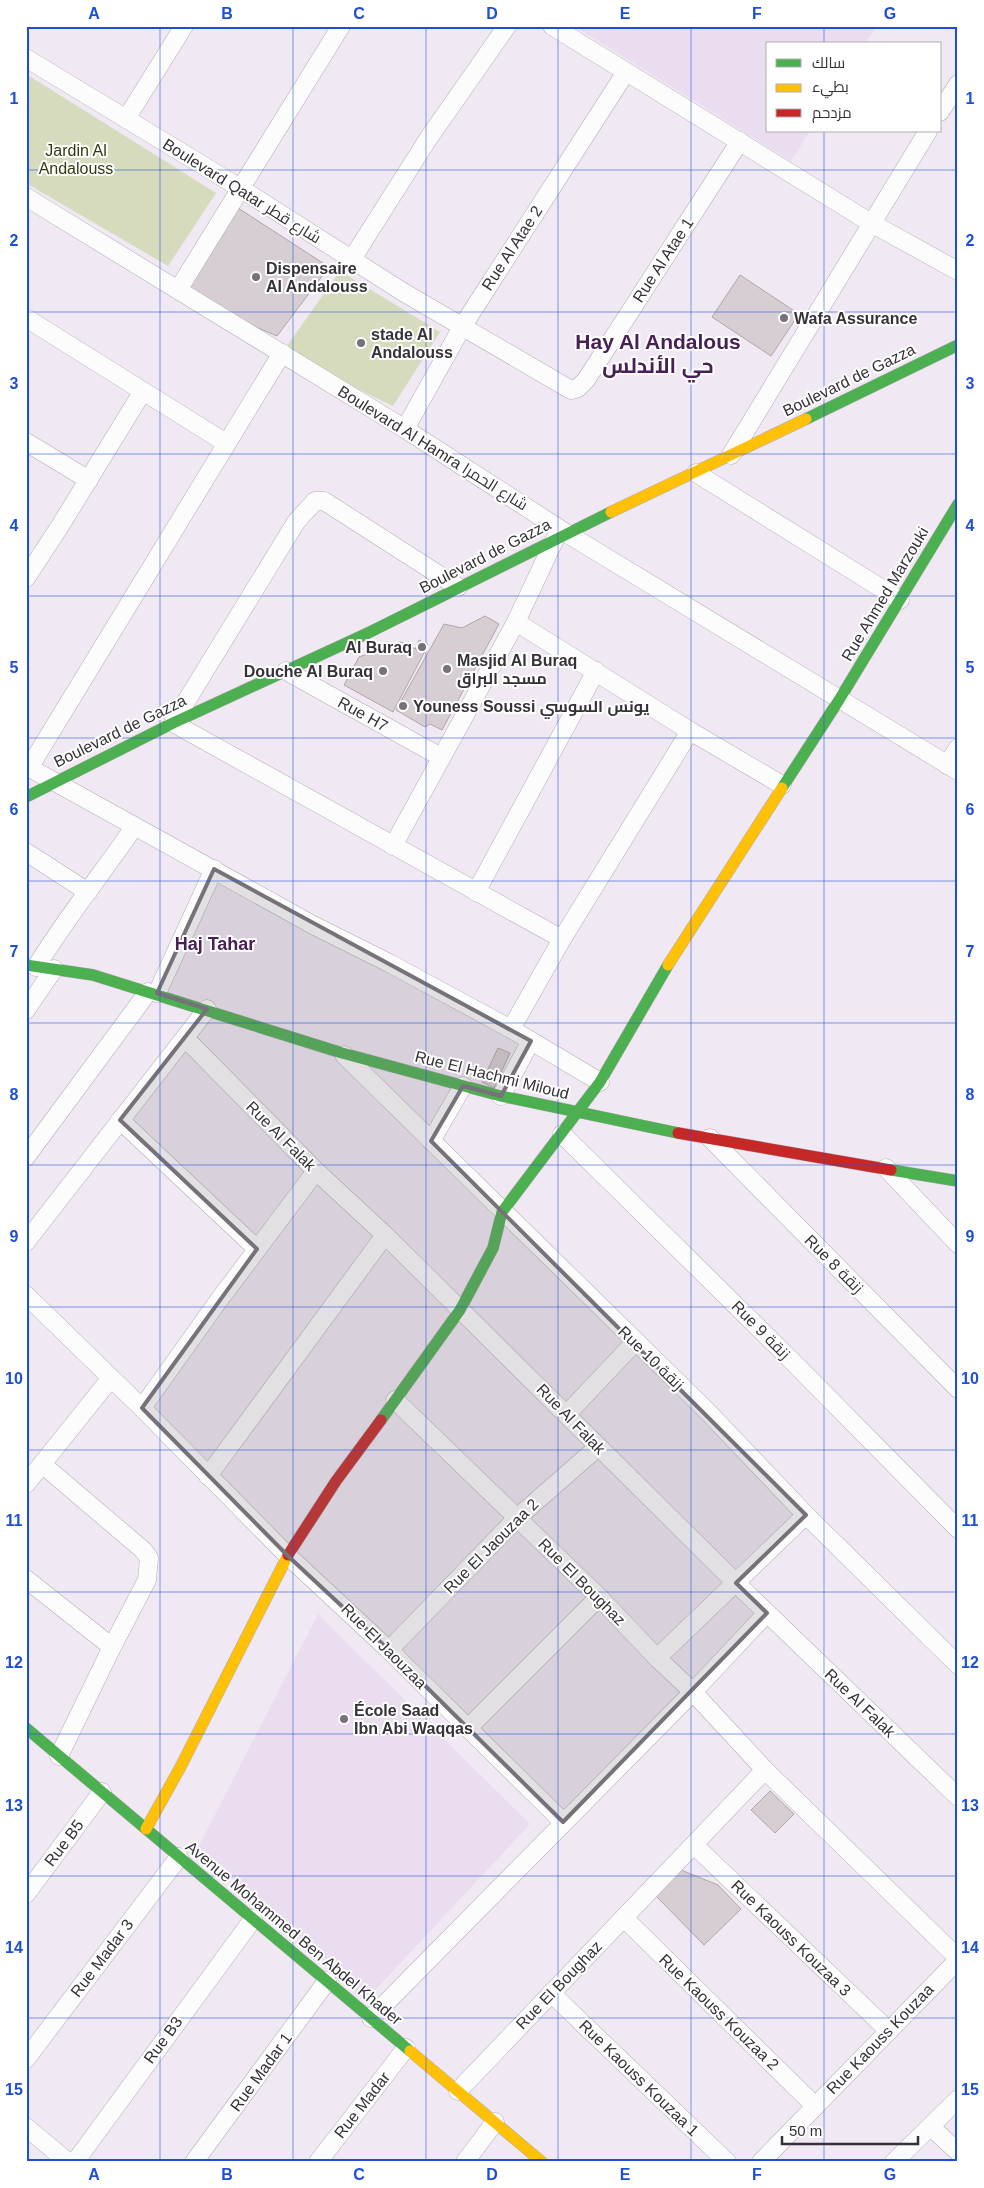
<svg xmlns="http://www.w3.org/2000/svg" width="984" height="2188" viewBox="0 0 984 2188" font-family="Arial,Cairo,sans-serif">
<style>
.built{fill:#eaddf0}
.green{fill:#d6dbbd}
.building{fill:#d6ced2;stroke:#aea6aa}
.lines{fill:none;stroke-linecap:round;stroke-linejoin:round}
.street-casing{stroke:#b2acb4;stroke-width:19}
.fast-casing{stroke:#b2acb4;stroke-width:12}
.slow-casing{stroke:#b2acb4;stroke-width:12}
.jam-casing{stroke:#b2acb4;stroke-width:12}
.street{stroke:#fdfcfd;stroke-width:18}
.fast{stroke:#4caf50;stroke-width:11}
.slow{stroke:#ffc107;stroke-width:11}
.jam{stroke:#c62828;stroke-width:11}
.marked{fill:#777179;fill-opacity:0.2;stroke:#777179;stroke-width:4;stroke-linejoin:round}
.grid{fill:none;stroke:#1d4ed8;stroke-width:1;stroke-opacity:0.55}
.poi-dot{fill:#777179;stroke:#fff;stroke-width:2}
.labels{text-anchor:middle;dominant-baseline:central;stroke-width:4;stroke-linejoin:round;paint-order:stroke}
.park-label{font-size:16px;fill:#323a11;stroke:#fff}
.street-label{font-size:16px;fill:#363138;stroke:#fff}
.poi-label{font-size:16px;font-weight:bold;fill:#363138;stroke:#fff;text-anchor:start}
.neighbourhood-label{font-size:18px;font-weight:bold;fill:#482056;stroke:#fff}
.district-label{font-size:21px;font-weight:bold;fill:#482056;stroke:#fff}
.neatline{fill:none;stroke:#1d4ed8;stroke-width:2}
.grid-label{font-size:16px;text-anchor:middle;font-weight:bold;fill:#1d4ed8}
</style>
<rect width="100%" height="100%" fill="#f0e8f3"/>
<g class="built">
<path d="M574 26H876L865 44H768V131H810L791 161Z"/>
<path d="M318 1614 530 1824 365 2001 198 1848Z"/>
</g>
<g class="green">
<path d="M26 74 216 193 168 266 26 183Z"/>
<path d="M340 271 440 332 393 406 282 353Z"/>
</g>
<g class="building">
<path d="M235 206 329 267 277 336 239 320 184 288Z"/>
<path d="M740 275 799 314 771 356 712 317Z"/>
<path d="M485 616 499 624 442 730 430 724 425 727 396 710 444 624 462 628Z"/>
<path d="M419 640 428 644 424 653 415 650Z"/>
<path d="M401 642 424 653 393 712 344 685 359 657Z"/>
<path d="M498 1048 510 1053 494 1088 482 1082Z"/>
<path d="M770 1791 794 1814 775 1833 751 1810Z"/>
<path d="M681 1870 718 1885 741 1909 704 1945 655 1895Z"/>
</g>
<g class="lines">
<g class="street-casing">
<g id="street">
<path d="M552 26 871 223 958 271"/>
<path d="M26 58 240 188 403 292 571 390 578 388 586 380 740 141"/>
<path d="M940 112 958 84"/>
<path d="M126 119 184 26"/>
<path d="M26 197 405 429 566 533 958 771"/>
<path d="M352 259 428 139 507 26"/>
<path d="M178 290 341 26"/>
<path d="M26 318 226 443"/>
<path d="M405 429 462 327 626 72"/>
<path d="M26 442 89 480"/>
<path d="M731 455 928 131"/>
<path d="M696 473 900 600"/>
<path d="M26 578 60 526 143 391"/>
<path d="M458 587 324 501H315L296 522 173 723 562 939"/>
<path d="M516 622 690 731 782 785"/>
<path d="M286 671 441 757"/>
<path d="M947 765 958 748"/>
<path d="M26 766 313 925 389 963 511 1029 600 1082"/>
<path d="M29 768 282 353"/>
<path d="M393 846 516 622 555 539"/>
<path d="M26 852 88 892"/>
<path d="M476 892 596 671"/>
<path d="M36 967C66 918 102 874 134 827"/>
<path d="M157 993 214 869"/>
<path d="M26 1010 54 969"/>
<path d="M511 1029 562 939 690 731"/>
<path d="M186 1039 316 1171 385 1235 736 1583 958 1797"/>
<path d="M344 1055 707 1411 806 1515 958 1665"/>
<path d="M501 1096 531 1041"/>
<path d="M120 1120 257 1249"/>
<path d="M562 1134 786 1355 958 1529"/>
<path d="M710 1138 958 1389"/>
<path d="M431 1141 463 1086"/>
<path d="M26 1157 148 992"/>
<path d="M886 1168 958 1244"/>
<path d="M26 1242 207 1009"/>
<path d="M26 1295 142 1408 288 1556 389 1650 563 1822"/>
<path d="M395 1400 599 1597 657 1658 693 1692 765 1770 958 1958"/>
<path d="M142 1408 219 1300 316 1171"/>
<path d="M567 1414 635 1342"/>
<path d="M42 1464 143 1550 149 1558 147 1580 112 1647 59 1756"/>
<path d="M208 1476 385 1235"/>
<path d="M26 1484 111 1378"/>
<path d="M26 1579 112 1647"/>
<path d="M389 1650 517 1518 598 1447"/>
<path d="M657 1658 806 1515"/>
<path d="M468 1728 599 1597"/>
<path d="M694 1845 889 2031"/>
<path d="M26 1894 102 1792"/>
<path d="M624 1918 815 2106"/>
<path d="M551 1993 727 2162"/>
<path d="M371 2018 693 1692 767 1613"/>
<path d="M26 2059 179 1857"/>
<path d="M458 2091 765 1770"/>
<path d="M26 2127 68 2162"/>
<path d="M931 2127 958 2152"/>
<path d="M75 2162 253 1919"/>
<path d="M194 2162 327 1981"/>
<path d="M318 2162 406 2048"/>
<path d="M465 2162 495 2122"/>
<path d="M761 2162 958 1960"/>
<path d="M894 2162 958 2099"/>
</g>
</g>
<g class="fast-casing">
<g id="fast">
<path d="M806 419 958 345"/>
<path d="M782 788 839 700 958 504"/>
<path d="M26 797 173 723 368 633 611 512"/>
<path d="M26 965 93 975 342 1053 501 1096 678 1133"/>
<path d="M891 1170 958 1181"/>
<path d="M381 1420 460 1310 493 1248 502 1212 600 1082 668 965"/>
<path d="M26 1728 410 2051"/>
</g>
</g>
<g class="slow-casing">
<g id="slow">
<path d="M611 512 806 419"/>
<path d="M668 965 782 788"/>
<path d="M146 1829 181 1766 288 1555"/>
<path d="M410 2051 542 2162"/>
</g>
</g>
<g class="jam-casing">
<g id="jam">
<path d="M678 1133 891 1170"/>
<path d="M288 1555 336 1481 381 1420"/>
</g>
</g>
<use href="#street" class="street"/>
<use href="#fast" class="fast"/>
<use href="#slow" class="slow"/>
<use href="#jam" class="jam"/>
</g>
<path class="marked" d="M214 869 531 1041 501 1096 463 1086 431 1141 806 1515 736 1583 767 1613 563 1822 389 1650 288 1556 142 1408 257 1249 120 1120 207 1009 157 993Z"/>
<path class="grid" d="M160 26V2162M293 26V2162M426 26V2162M558 26V2162M691 26V2162M824 26V44M824 131V2162M26 170H958M26 312H958M26 454H958M26 596H958M26 738H958M26 881H958M26 1023H958M26 1165H958M26 1307H958M26 1450H958M26 1592H958M26 1734H958M26 1876H958M26 2018H958"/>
<g class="poi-dot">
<circle cx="256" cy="277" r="5"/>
<circle cx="784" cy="318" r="5"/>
<circle cx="361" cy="343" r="5"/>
<circle cx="422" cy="647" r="5"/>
<circle cx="447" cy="669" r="5"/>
<circle cx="383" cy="671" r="5"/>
<circle cx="403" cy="706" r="5"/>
<circle cx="344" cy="1719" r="5"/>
</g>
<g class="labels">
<g class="park-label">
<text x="76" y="150">Jardin Al<tspan x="76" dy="18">Andalouss</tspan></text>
</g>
<g class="street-label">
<text transform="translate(242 191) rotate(32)">Boulevard Qatar شارع قطر</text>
<text transform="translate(512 248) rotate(-57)">Rue Al Atae 2</text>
<text transform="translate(663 260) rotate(-57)">Rue Al Atae 1</text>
<text transform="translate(849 380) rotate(-26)">Boulevard de Gazza</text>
<text transform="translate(433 448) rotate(32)">Boulevard Al Hamra شارع الحمرا</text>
<text transform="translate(485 556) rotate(-27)">Boulevard de Gazza</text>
<text transform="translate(885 594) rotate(-59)">Rue Ahmed Marzouki</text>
<text transform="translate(363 714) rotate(29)">Rue H7</text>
<text transform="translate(120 731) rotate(-26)">Boulevard de Gazza</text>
<text transform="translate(492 1075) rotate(14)">Rue El Hachmi Miloud</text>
<text transform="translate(281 1136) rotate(45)">Rue Al Falak</text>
<text transform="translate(834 1264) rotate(45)">Rue 8 زنقة</text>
<text transform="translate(761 1330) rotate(45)">Rue 9 زنقة</text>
<text transform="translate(651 1358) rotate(44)">Rue 10 زنقة</text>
<text transform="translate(571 1419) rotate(46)">Rue Al Falak</text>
<text transform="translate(491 1546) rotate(-45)">Rue El Jaouzaa 2</text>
<text transform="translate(582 1582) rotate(45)">Rue El Boughaz</text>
<text transform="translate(384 1646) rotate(45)">Rue El Jaouzaa</text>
<text transform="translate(860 1703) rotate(44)">Rue Al Falak</text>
<text transform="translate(64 1843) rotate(-53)">Rue B5</text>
<text transform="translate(294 1933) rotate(40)">Avenue Mohammed Ben Abdel Khader</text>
<text transform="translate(791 1938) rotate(44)">Rue Kaouss Kouzaa 3</text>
<text transform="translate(102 1958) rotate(-53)">Rue Madar 3</text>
<text transform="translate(559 1985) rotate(-46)">Rue El Boughaz</text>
<text transform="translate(719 2012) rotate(44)">Rue Kaouss Kouzaa 2</text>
<text transform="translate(880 2039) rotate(-46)">Rue Kaouss Kouzaa</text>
<text transform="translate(163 2040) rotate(-54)">Rue B3</text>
<text transform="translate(261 2072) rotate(-54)">Rue Madar 1</text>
<text transform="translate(639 2078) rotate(44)">Rue Kaouss Kouzaa 1</text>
<text transform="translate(362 2105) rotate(-52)">Rue Madar</text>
</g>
<g class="poi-label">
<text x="266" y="268">Dispensaire<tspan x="266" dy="18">Al Andalouss</tspan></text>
<text x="794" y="318">Wafa Assurance</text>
<text x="371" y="334">stade Al<tspan x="371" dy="18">Andalouss</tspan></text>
<text x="412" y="647" text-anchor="end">Al Buraq</text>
<text x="457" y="660">Masjid Al Buraq<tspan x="457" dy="18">مسجد البراق</tspan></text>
<text x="373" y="671" text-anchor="end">Douche Al Buraq</text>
<text x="413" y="706">Youness Soussi يونس السوسي</text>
<text x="354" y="1710">École Saad<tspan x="354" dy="18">Ibn Abi Waqqas</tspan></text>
</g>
<g class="neighbourhood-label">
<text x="215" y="944">Haj Tahar</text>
</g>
<g class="district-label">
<text x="658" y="341">Hay Al Andalous<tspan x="658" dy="24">حي الأندلس</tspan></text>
</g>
</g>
<rect width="984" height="2188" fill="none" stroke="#ffffff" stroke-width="55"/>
<rect x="766" y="42" width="175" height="90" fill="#ffffff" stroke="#afadaf"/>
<rect x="776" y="59" width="25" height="8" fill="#4caf50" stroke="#afadaf"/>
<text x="812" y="68" font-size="15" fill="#363138">سالك</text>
<rect x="776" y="84" width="25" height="8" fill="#ffc107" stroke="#afadaf"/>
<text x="812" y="92" font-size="15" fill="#363138">بطيء</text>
<rect x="776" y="109" width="25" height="8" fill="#c62828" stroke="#afadaf"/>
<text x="812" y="118" font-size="15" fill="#363138">مزدحم</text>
<path d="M782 2136v8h136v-8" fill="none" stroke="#363138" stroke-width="2.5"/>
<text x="789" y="2136" font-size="15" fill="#363138" stroke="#ffffff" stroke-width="4" paint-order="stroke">50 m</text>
<rect x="28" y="28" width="928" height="2132" class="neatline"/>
<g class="grid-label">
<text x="94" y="19">A</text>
<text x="227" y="19">B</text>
<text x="359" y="19">C</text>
<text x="492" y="19">D</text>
<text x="625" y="19">E</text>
<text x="757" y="19">F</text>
<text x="890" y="19">G</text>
<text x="14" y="104">1</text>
<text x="970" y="104">1</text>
<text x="14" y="246">2</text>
<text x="970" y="246">2</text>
<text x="14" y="389">3</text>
<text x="970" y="389">3</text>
<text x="14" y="531">4</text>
<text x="970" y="531">4</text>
<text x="14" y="673">5</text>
<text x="970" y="673">5</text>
<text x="14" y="815">6</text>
<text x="970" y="815">6</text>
<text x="14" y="957">7</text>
<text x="970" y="957">7</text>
<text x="14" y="1100">8</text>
<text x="970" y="1100">8</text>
<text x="14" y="1242">9</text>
<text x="970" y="1242">9</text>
<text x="14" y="1384">10</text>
<text x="970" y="1384">10</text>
<text x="14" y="1526">11</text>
<text x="970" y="1526">11</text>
<text x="14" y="1668">12</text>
<text x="970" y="1668">12</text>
<text x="14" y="1811">13</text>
<text x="970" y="1811">13</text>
<text x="14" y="1953">14</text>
<text x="970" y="1953">14</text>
<text x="14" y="2095">15</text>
<text x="970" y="2095">15</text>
<text x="94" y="2180">A</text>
<text x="227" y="2180">B</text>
<text x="359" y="2180">C</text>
<text x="492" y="2180">D</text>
<text x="625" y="2180">E</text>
<text x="757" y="2180">F</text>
<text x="890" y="2180">G</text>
</g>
</svg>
